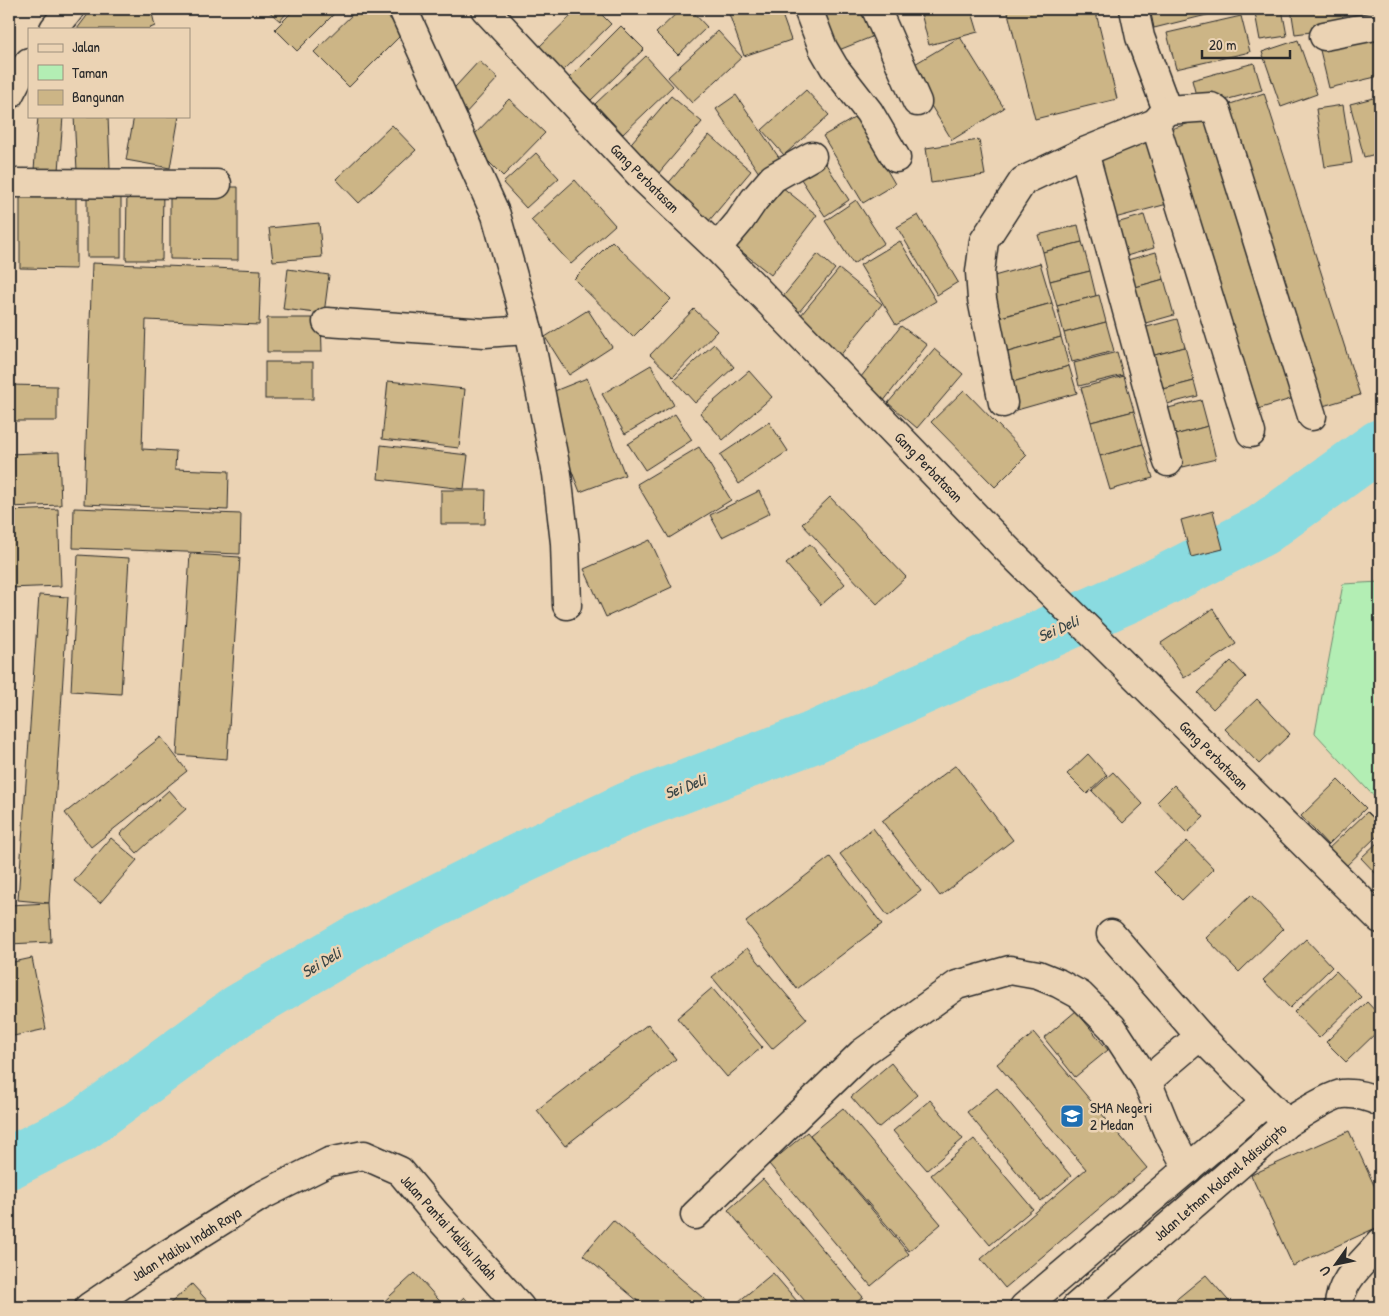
<svg xmlns="http://www.w3.org/2000/svg" width="1389" height="1316" viewBox="0 0 1389 1316" font-family="'Patrick Hand',sans-serif">
<style>
.green{fill:#b3eeb4;stroke:#6f8c70}
.lines{fill:none;stroke-linecap:round;stroke-linejoin:round}
.river{stroke:#8adbe0;stroke-width:52}
.building{fill:#ccb586;stroke:#2b2b2b}
.minor-casing{stroke:#2b2b2b;stroke-width:31}
.major-casing{stroke:#2b2b2b;stroke-width:31}
.minor{stroke:#ebd3b4;stroke-width:28}
.major{stroke:#ebd3b4;stroke-width:28}
.labels{text-anchor:middle;dominant-baseline:central;stroke-width:5;stroke-linejoin:round;paint-order:stroke}
.street-label{font-size:15px;fill:#2b2b2b;stroke:#ebd3b4}
.poi-label{font-size:15px;fill:#2b2b2b;stroke:#ebd3b4;text-anchor:start}
.water-label{font-size:16px;font-style:italic;fill:#394546;stroke:#ebd3b4}
</style>
<rect width="100%" height="100%" fill="#ebd3b4"/>
<filter id="ink" filterUnits="userSpaceOnUse"><feTurbulence type="fractalNoise" baseFrequency=".02" numOctaves="2"/><feDisplacementMap in="SourceGraphic" scale="10" xChannelSelector="R" yChannelSelector="G"/><feConvolveMatrix kernelMatrix="1 2 1 2 8 2 1 2 1" color-interpolation-filters="sRGB"/></filter>
<g filter="url(#ink)">
<path class="green" d="M1380 582V803L1315 733 1343 584Z"/>
<g class="lines">
<path class="river" d="M9 1163 80 1127 239 1010 361 938 507 865 630 807 812 738 1155 585 1262 530 1380 445"/>
</g>
<g class="building">
<path d="M92 9H151L155 26 148 29H77Z"/>
<path d="M266 9H290L280 21Z"/>
<path d="M295 9H339L297 51 275 29Z"/>
<path d="M358 9H380L404 32 349 87 314 52Z"/>
<path d="M494 9H523L495 14Z"/>
<path d="M578 9H596L611 24 563 71 539 47Z"/>
<path d="M681 9H690L707 27 678 55 656 33Z"/>
<path d="M734 9H780L791 40 744 56 728 11Z"/>
<path d="M816 9H863L874 36 834 52Z"/>
<path d="M920 9H971L978 32 929 45Z"/>
<path d="M1007 9H1095L1117 99 1035 119Z"/>
<path d="M1150 9H1231L1154 28Z"/>
<path d="M1282 9 1287 36 1260 40 1255 13Z"/>
<path d="M1291 9H1342L1344 28 1295 34Z"/>
<path d="M1366 9H1380V17L1368 19Z"/>
<path d="M1241 16 1250 52 1176 69 1167 33Z"/>
<path d="M621 26 644 49 591 100 569 78Z"/>
<path d="M718 31 742 57 692 103 668 77Z"/>
<path d="M1380 32V76L1329 88 1319 46Z"/>
<path d="M960 37 1004 108 952 140 908 68Z"/>
<path d="M1298 40 1317 94 1281 107 1262 52Z"/>
<path d="M646 56 673 86 623 134 595 104Z"/>
<path d="M479 61 498 78 463 116 445 98Z"/>
<path d="M1254 63 1262 90 1199 107 1192 80Z"/>
<path d="M806 90 829 115 784 155 762 130Z"/>
<path d="M1264 93 1360 395 1313 409 1218 108Z"/>
<path d="M736 95 780 159 759 173 716 109Z"/>
<path d="M671 96 702 122 658 174 627 148Z"/>
<path d="M1377 97 1380 111V153L1364 157 1350 104Z"/>
<path d="M509 99 545 133 503 176 468 141Z"/>
<path d="M1343 105 1352 163 1325 167 1316 109Z"/>
<path d="M1216 115 1304 395 1248 412 1161 132Z"/>
<path d="M38 116H63L59 171 34 170Z"/>
<path d="M74 116H108L110 168 77 170Z"/>
<path d="M134 116H179L170 168 126 160Z"/>
<path d="M856 117 895 184 863 203 823 136Z"/>
<path d="M392 125 416 150 359 203 336 179Z"/>
<path d="M709 135 751 171 708 222 666 186Z"/>
<path d="M979 140 985 175 931 183 926 148Z"/>
<path d="M1154 140 1171 203 1111 219 1094 156Z"/>
<path d="M536 153 559 178 526 208 503 183Z"/>
<path d="M824 161 849 200 825 216 799 176Z"/>
<path d="M575 180 615 225 571 264 531 220Z"/>
<path d="M777 183 817 215 771 275 731 243Z"/>
<path d="M170 187H238V260L170 259Z"/>
<path d="M127 189H163L162 260H126Z"/>
<rect x="87" y="190" width="34" height="67"/>
<path d="M20 195 76 196V269L20 268Z"/>
<path d="M856 200 884 243 853 264 825 221Z"/>
<path d="M918 215 958 282 937 295 897 227Z"/>
<path d="M1144 215 1154 248 1116 259 1106 226Z"/>
<path d="M319 223 322 257 273 261 269 228Z"/>
<path d="M1078 225 1082 242 1043 252 1038 235Z"/>
<path d="M612 241 671 299 633 337 574 279Z"/>
<path d="M900 241 936 301 896 325 860 265Z"/>
<path d="M1082 242 1090 271 1050 281 1043 252Z"/>
<path d="M1156 252 1164 279 1132 288 1124 261Z"/>
<path d="M818 254 835 269 793 319 776 305Z"/>
<path d="M92 263 261 270 259 325 146 320 142 449 176 451 175 469 229 471 228 510 84 504Z"/>
<path d="M1040 263 1052 303 997 318 987 278Z"/>
<path d="M288 269 329 275 324 314 283 309Z"/>
<path d="M839 269 882 304 839 357 796 321Z"/>
<path d="M1090 271 1096 296 1057 306 1050 281Z"/>
<path d="M1164 279 1174 315 1142 324 1132 288Z"/>
<path d="M1099 295 1106 322 1064 333 1057 306Z"/>
<path d="M1052 303 1061 337 1001 354 991 320Z"/>
<path d="M694 309 717 331 673 377 650 355Z"/>
<path d="M588 310 612 347 569 375 545 337Z"/>
<path d="M267 318H321L322 352H267Z"/>
<path d="M1177 319 1185 347 1151 356 1143 328Z"/>
<path d="M1106 322 1114 351 1072 362 1064 333Z"/>
<path d="M901 326 927 345 883 402 857 382Z"/>
<path d="M1061 337 1069 366 1009 383 1001 354Z"/>
<path d="M714 344 734 367 695 403 674 380Z"/>
<path d="M1185 347 1194 381 1160 390 1151 356Z"/>
<path d="M934 349 963 374 917 428 888 403Z"/>
<path d="M1117 352 1123 375 1079 386 1074 363Z"/>
<rect x="265" y="362" width="48" height="37"/>
<path d="M651 365 674 405 625 434 602 394Z"/>
<path d="M1069 366 1077 393 1017 410 1009 383Z"/>
<path d="M749 371 772 397 723 440 700 413Z"/>
<path d="M1124 376 1134 411 1091 422 1081 388Z"/>
<path d="M587 378 625 475 580 492 542 396Z"/>
<path d="M388 381 465 389 459 448 382 439Z"/>
<path d="M1194 381 1198 396 1163 405 1160 390Z"/>
<path d="M9 385 57 386V421H9Z"/>
<path d="M964 390 1027 455 995 487 931 422Z"/>
<path d="M1201 400 1208 426 1175 435 1168 408Z"/>
<path d="M1134 411 1143 444 1100 456 1091 422Z"/>
<path d="M675 414 692 440 645 470 628 444Z"/>
<path d="M769 422 788 451 739 484 720 455Z"/>
<path d="M1208 426 1216 459 1183 467 1175 435Z"/>
<path d="M1143 444 1153 478 1110 490 1100 456Z"/>
<path d="M381 445 468 455 464 489 378 479Z"/>
<path d="M699 447 731 500 669 538 637 484Z"/>
<path d="M59 452 61 505 9 507V454Z"/>
<path d="M441 490H486L485 524H441Z"/>
<path d="M759 491 770 513 722 537 710 515Z"/>
<path d="M830 497 906 577 877 604 802 524Z"/>
<path d="M74 508 241 514 240 554 73 548Z"/>
<path d="M58 509 61 586 9 588V511Z"/>
<path d="M1213 511 1223 549 1191 557 1181 520Z"/>
<path d="M650 540 672 587 606 617 584 569Z"/>
<path d="M810 544 845 584 821 605 786 564Z"/>
<path d="M190 554 240 557 227 759 177 755Z"/>
<path d="M78 555 129 558 121 694 71 691Z"/>
<path d="M39 595 68 597 49 903 18 900Z"/>
<path d="M1213 609 1236 644 1184 678 1161 643Z"/>
<path d="M1231 661 1246 677 1213 709 1198 693Z"/>
<path d="M1257 699 1290 734 1259 764 1225 729Z"/>
<path d="M161 737 187 771 91 847 65 813Z"/>
<path d="M1088 754 1107 775 1087 794 1067 774Z"/>
<path d="M956 765 1013 840 940 896 882 821Z"/>
<path d="M1113 772 1143 804 1123 823 1092 791Z"/>
<path d="M1338 780 1366 808 1328 845 1301 816Z"/>
<path d="M1174 785 1204 817 1187 833 1157 802Z"/>
<path d="M169 790 186 809 137 853 120 834Z"/>
<path d="M1367 812 1380 825V833L1343 869 1326 851Z"/>
<path d="M873 828 921 891 888 916 840 854Z"/>
<path d="M111 838 137 860 100 903 74 881Z"/>
<path d="M1380 840V878L1361 858Z"/>
<path d="M1187 841 1214 869 1182 900 1154 872Z"/>
<path d="M830 857 882 924 797 989 746 922Z"/>
<path d="M1251 895 1283 929 1239 972 1206 938Z"/>
<path d="M49 903 51 942 9 944V905Z"/>
<path d="M1306 939 1332 967 1290 1008 1263 980Z"/>
<path d="M747 948 807 1019 772 1049 712 977Z"/>
<path d="M32 958 46 1029 9 1037V963Z"/>
<path d="M1336 971 1361 997 1319 1038 1294 1012Z"/>
<path d="M712 988 762 1047 727 1077 677 1018Z"/>
<path d="M1367 1002 1380 1016V1029L1346 1062 1326 1042Z"/>
<path d="M1076 1011 1108 1050 1075 1077 1044 1038Z"/>
<path d="M648 1024 676 1059 565 1146 537 1110Z"/>
<path d="M1034 1033 1147 1168 1005 1288 981 1259 1086 1169 997 1064Z"/>
<path d="M891 1063 917 1095 878 1128 851 1097Z"/>
<path d="M997 1088 1071 1176 1041 1201 967 1112Z"/>
<path d="M930 1100 963 1139 927 1170 893 1131Z"/>
<path d="M843 1108 941 1224 909 1251 810 1135Z"/>
<path d="M1349 1131 1380 1198V1226L1293 1266 1251 1175Z"/>
<path d="M807 1132 909 1254 871 1286 769 1164Z"/>
<path d="M974 1139 1033 1209 990 1245 931 1175Z"/>
<path d="M763 1179 863 1297 851 1307H810L728 1210Z"/>
<path d="M613 1220 710 1304 707 1307H645L583 1255Z"/>
<path d="M415 1273 445 1307H378Z"/>
<path d="M773 1273 802 1307H742L738 1302Z"/>
<path d="M1206 1275 1234 1307H1167Z"/>
<path d="M192 1284 213 1307H166Z"/>
<path d="M464 1297 473 1307H453Z"/>
</g>
<g class="lines">
<g class="minor-casing">
<g id="minor">
<path d="M403 9 496 215 528 330 557 474 565 543 567 605"/>
<path d="M485 9 644 179 717 248 1007 549 1380 919"/>
<path d="M808 9 823 48 834 67 869 112 896 158"/>
<path d="M876 9 917 102"/>
<path d="M1134 9 1140 37 1167 110 1211 107 1217 111 1312 416"/>
<path d="M54 29 70 9"/>
<path d="M1324 36 1380 25"/>
<path d="M9 95 20 74 29 62"/>
<path d="M1155 123 1251 433"/>
<path d="M1084 152 1168 462"/>
<path d="M9 183 217 184"/>
<path d="M717 248 739 222 754 200 773 178 812 156"/>
<path d="M327 322 485 333 528 330"/>
<path d="M1003 403 982 299 980 272 984 241 1023 181 1084 152 1155 123 1167 110"/>
<path d="M1111 934 1200 1036 1279 1115"/>
<path d="M1147 1081 1200 1036"/>
<path d="M695 1215 862 1053 957 985 1010 970 1038 975 1058 983 1080 995 1112 1027 1147 1081 1167 1130 1188 1169"/>
<path d="M89 1307 160 1259 259 1197 329 1162 364 1155 400 1171 435 1213 520 1307"/>
<path d="M1024 1307 1265 1103"/>
<path d="M1339 1307C1339 1281 1364 1262 1380 1243"/>
</g>
</g>
<g class="major-casing">
<path id="major" d="M1076 1307 1287 1123C1298 1116 1331 1095 1342 1094 1355 1093 1369 1097 1380 1102"/>
</g>
<use href="#minor" class="minor"/>
<use href="#major" class="major"/>
</g>
</g>
<defs>
<g id="school-square" transform="scale(1.25)"><rect x="-9" y="-9" width="18" height="18" rx="4" fill="#1f6fb2" stroke="#ebd3b4"/><path d="M0-5L7-2L0 1L-7-2ZM-4 1L0 2.5L4 1V4Q0 6-4 4Z" fill="#fff"/></g>
</defs>
<g fill-rule="evenodd">
<use href="#school-square" x="1072" y="1116"/>
</g>
<g class="labels">
<g class="street-label">
<text transform="translate(645 178) rotate(45)">Gang Perbatasan</text>
<text transform="translate(929 467) rotate(46)">Gang Perbatasan</text>
<text transform="translate(1214 755) rotate(45)">Gang Perbatasan</text>
<text transform="translate(1220 1182) rotate(-41)">Jalan Letnan Kolonel Adisucipto</text>
<text transform="translate(449 1227) rotate(48)">Jalan Pantai Malibu Indah</text>
<text transform="translate(186 1244) rotate(-32)">Jalan Malibu Indah Raya</text>
</g>
<g class="poi-label">
<text x="1090" y="1107">SMA Negeri<tspan x="1090" dy="17">2 Medan</tspan></text>
</g>
<g class="water-label">
<text transform="translate(1058 628) rotate(-24)">Sei Deli</text>
<text transform="translate(685 786) rotate(-21)">Sei Deli</text>
<text transform="translate(321 962) rotate(-31)">Sei Deli</text>
</g>
</g>
<rect width="1389" height="1316" fill="none" stroke="#ebd3b4" stroke-width="30"/>
<rect x="15" y="15" width="1359" height="1286" fill="none" stroke="#2b2b2b" stroke-width="2" filter="url(#ink)"/>
<rect x="28" y="28" width="162" height="90" fill="#ebd3b4" stroke="#9e907d"/>
<rect x="38" y="44" width="25" height="8" fill="#ebd3b4" stroke="#9e907d"/>
<text x="72" y="52" font-size="15" fill="#2b2b2b">Jalan</text>
<rect x="38" y="65" width="25" height="15" fill="#b3eeb4" stroke="#9e907d"/>
<text x="72" y="78" font-size="15" fill="#2b2b2b">Taman</text>
<rect x="38" y="90" width="25" height="15" fill="#ccb586" stroke="#9e907d"/>
<text x="72" y="102" font-size="15" fill="#2b2b2b">Bangunan</text>
<g transform="translate(1336 1264) rotate(237)" stroke="#ebd3b4" stroke-width="4" paint-order="stroke">
<path d="M0-4L9 19L0 12L-9 19Z" fill="#2b2b2b"/>
<text y="-8" font-size="14" font-weight="bold" text-anchor="middle" fill="#2b2b2b">U</text>
</g>
<path d="M1202 50v8h88v-8" fill="none" stroke="#2b2b2b" stroke-width="2.5"/>
<text x="1209" y="50" font-size="15" fill="#2b2b2b" stroke="#ebd3b4" stroke-width="4" paint-order="stroke">20 m</text>
</svg>
